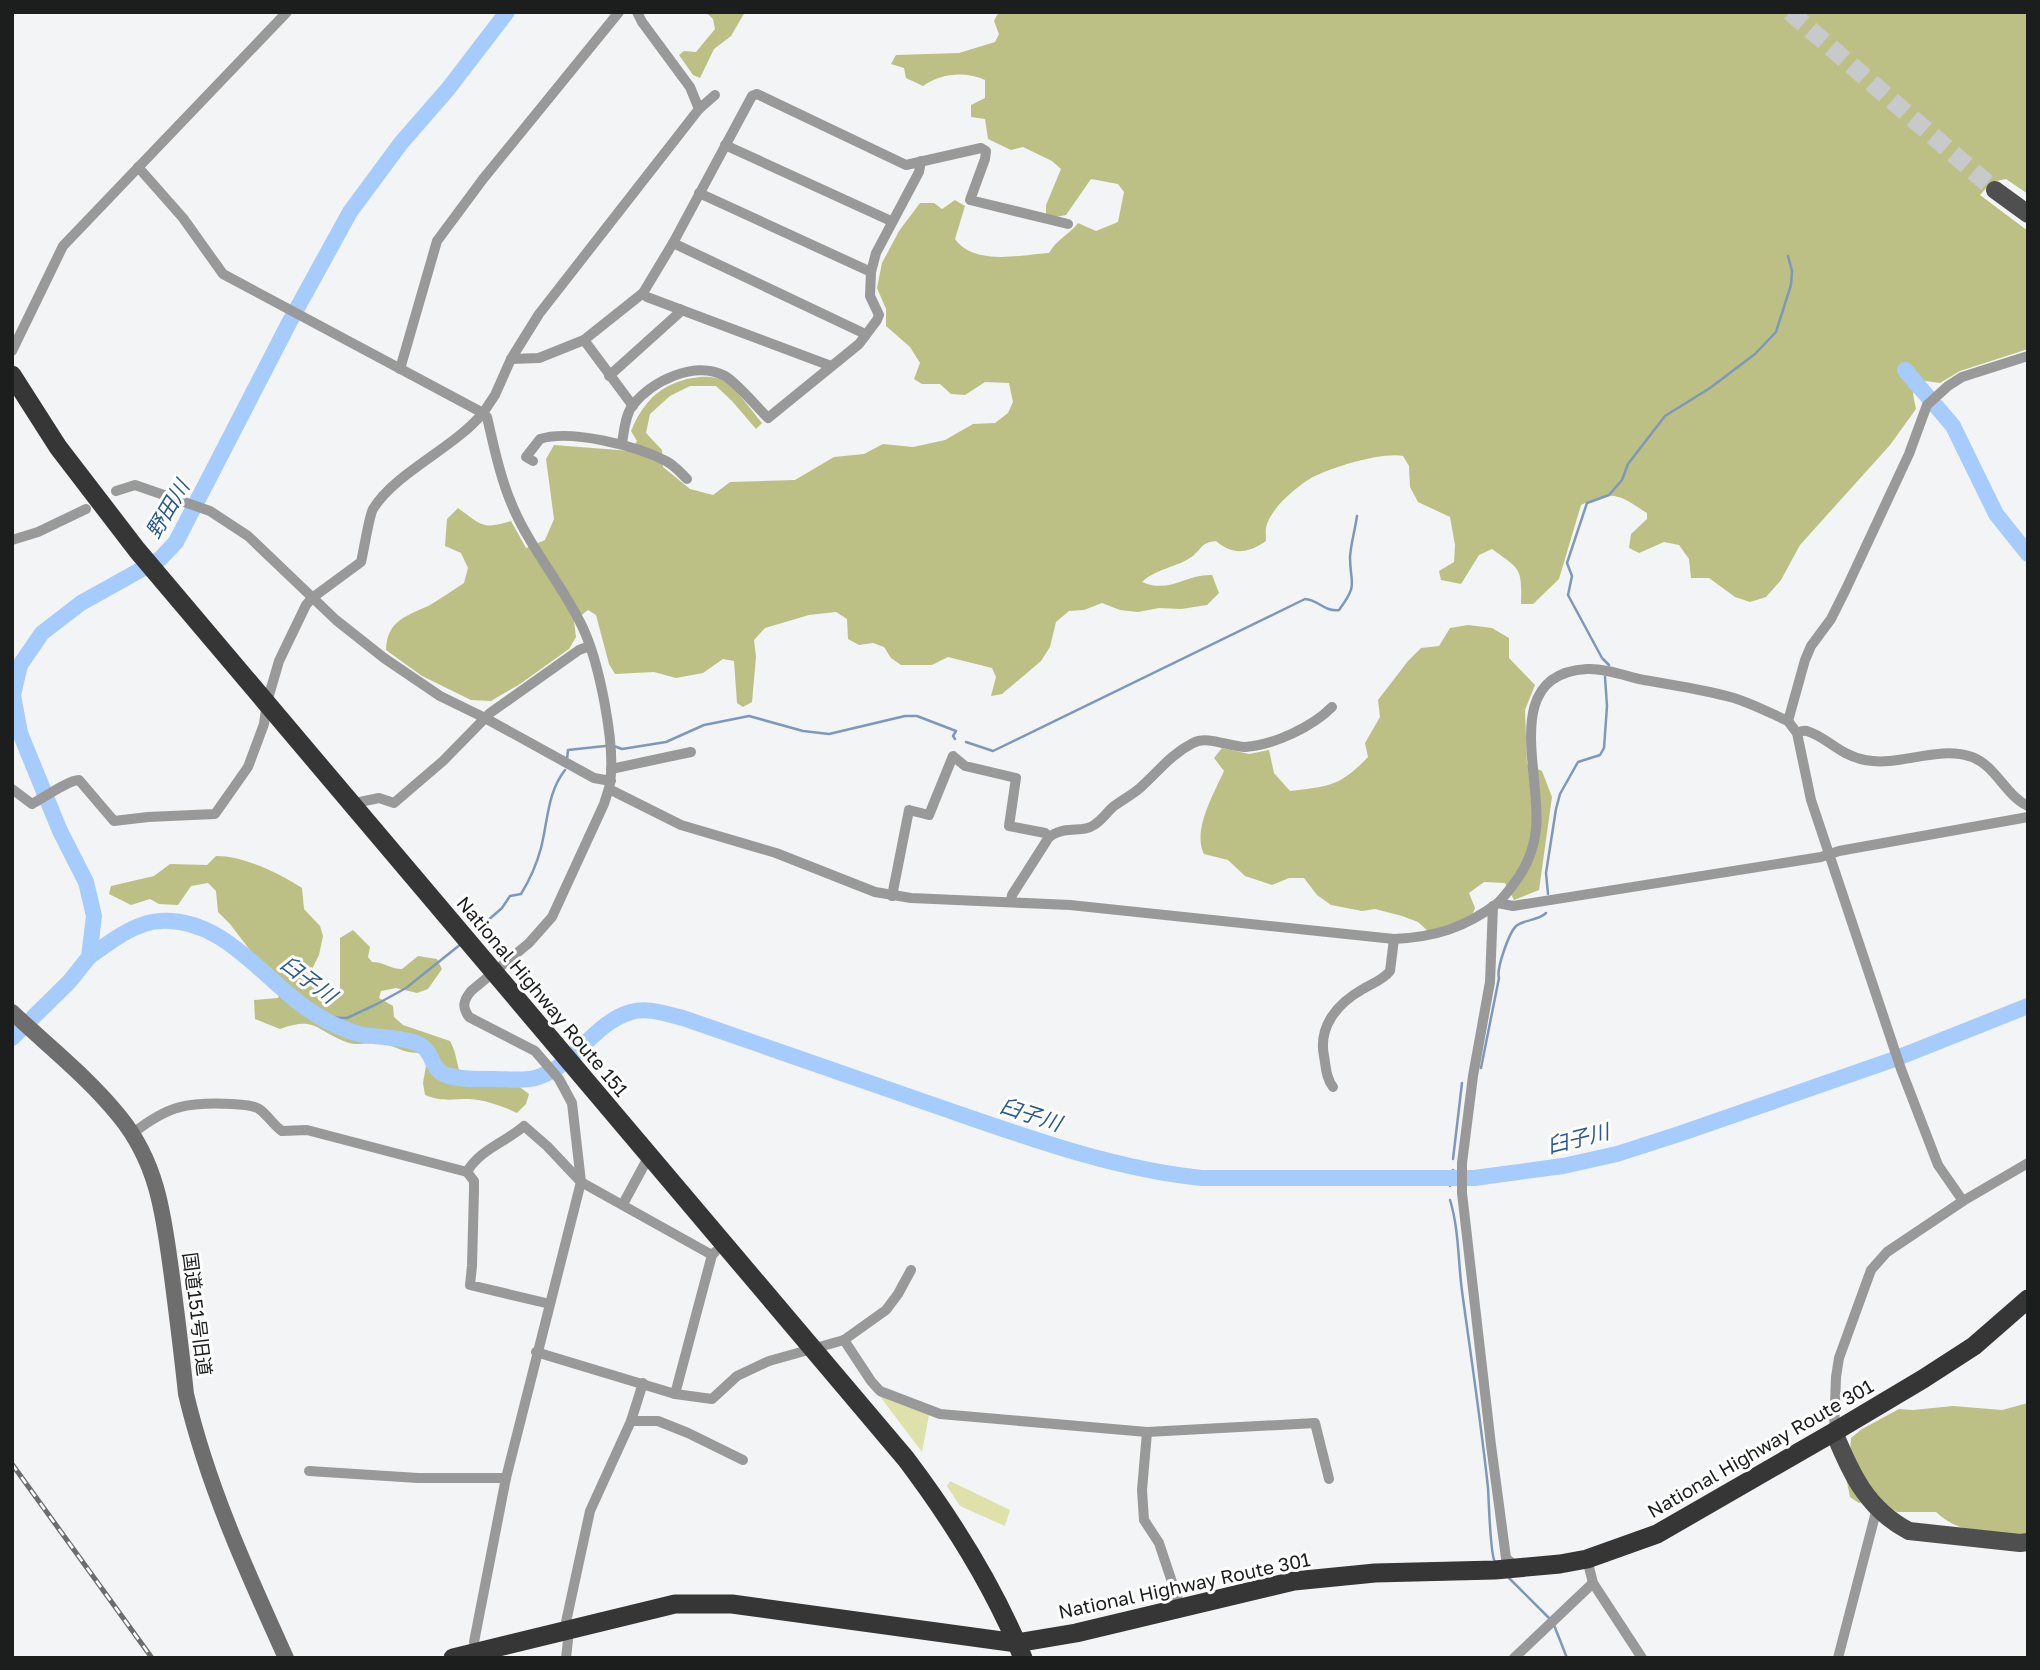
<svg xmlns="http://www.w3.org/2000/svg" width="2040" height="1670" viewBox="0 0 2040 1670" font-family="'Golos Text','Noto Sans JP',sans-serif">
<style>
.green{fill:#dee1aa}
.forest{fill:#bdc084}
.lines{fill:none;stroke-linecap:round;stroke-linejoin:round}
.stream{stroke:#7d98ba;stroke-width:2.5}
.river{stroke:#a6ccfd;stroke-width:16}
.primary-tunnel{stroke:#c8c9ca;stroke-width:18;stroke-dasharray:18 9;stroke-linecap:butt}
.street{stroke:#999;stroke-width:10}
.secondary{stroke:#6e6e6e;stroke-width:16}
.primary{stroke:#504f50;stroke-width:18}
.highway{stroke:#373637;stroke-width:19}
.rail-casing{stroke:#6c6d6d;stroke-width:5}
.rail{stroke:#fff;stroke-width:2.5;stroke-dasharray:8;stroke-linecap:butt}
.labels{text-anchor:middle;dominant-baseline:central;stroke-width:6;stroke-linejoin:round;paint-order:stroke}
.street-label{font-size:19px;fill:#1c1d1d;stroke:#fff}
.water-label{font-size:21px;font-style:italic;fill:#295893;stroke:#fff}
</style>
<rect width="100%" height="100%" fill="#f3f4f5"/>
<g class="green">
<path d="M879 1395 929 1415 922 1452Z"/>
<path d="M950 1481 1010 1510 1005 1526 960 1506 947 1486Z"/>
</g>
<g class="forest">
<path d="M706 12H745L731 36 714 49 700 78 693 75 679 55 684 51 696 52 715 29 713 19Z"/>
<path d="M1002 12H2028V194L2006 179 1992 182 1980 195 2028 231V349L1960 371 1940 383 1918 380 1913 394 1916 409 1890 445 1800 545 1781 580 1766 597 1750 602 1735 597 1709 578H1691L1689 559 1679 545 1664 542 1639 553 1629 548 1631 534 1647 519V513C1617 494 1614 490 1581 505L1559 579 1533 604H1521C1522 568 1521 570 1492 549L1479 555 1461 584 1441 580 1439 571 1454 562 1455 545 1450 517 1418 502 1410 487 1409 466 1403 456C1382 452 1327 468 1308 480 1293 490 1273 507 1267 524 1265 529 1266 536 1266 541 1249 553 1233 556 1216 541 1201 543 1203 547 1193 556 1176 568 1157 568 1142 582 1170 594 1185 574 1212 575L1219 593 1207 605 1181 609 1159 608 1138 612 1120 610 1102 603 1084 610 1069 611 1056 622 1050 647 1041 661 1002 694 991 696 996 677 992 668 948 657 932 665H901L891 658 884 647 873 643 859 645 848 639 847 619 836 612 809 615 765 628 754 640 756 657 752 702 743 707 737 703 734 661 723 659 703 673 676 678 654 672 615 674 609 664 596 615 588 610 574 621 576 637 569 649 520 684 491 701 471 700 422 676 386 650C387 619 408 616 430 605 442 598 453 590 464 583L468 568 461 553 445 546 447 519 458 508C481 525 483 530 511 521L526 548 545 540 554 519 546 459 554 445 631 451 637 441 631 431C645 398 664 381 700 377 707 376 719 377 726 382 739 392 751 410 762 423L756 429 732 401 716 386H690L670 396 650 414 646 433 662 450 663 467 690 489 713 495 730 482 795 480 834 457 864 454 883 444 913 447 945 440 973 424 995 423 1008 413 1013 402 1009 383 985 382 965 395 951 394 940 384H922L914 379 920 363 910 347 886 326V309L877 288 882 263 899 231 920 203H934L942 209 955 200 965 206 955 239C974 266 1020 255 1049 253 1057 239 1069 235 1078 223L1096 231 1118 222 1124 192 1118 184 1091 179 1066 215 1056 217 1046 214V205L1061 169 1052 161 1023 147 1011 150 988 139 985 119 971 117V105L985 98V80C966 71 941 73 923 86L906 78 904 68 891 64 896 55 959 53 995 42 999 34 994 21 997 15Z"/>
<path d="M1468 625 1492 628 1509 638V658L1535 685 1525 710 1527 764 1542 771 1552 797 1539 890 1514 900 1505 883 1484 882 1469 893 1475 908 1471 918 1429 932 1418 922 1402 916 1375 909 1362 911 1331 905 1317 895 1304 878H1289L1272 885 1245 876 1228 860 1204 854C1192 831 1214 793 1224 771L1214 758 1222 748 1249 754 1269 750 1274 773 1290 791C1330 786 1339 787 1368 757L1365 743 1380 717 1378 700 1408 661 1421 648 1439 646 1450 628Z"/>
<path d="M216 856C244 856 279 873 302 888L304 909 320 926 323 936 319 955 313 967V985L331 1000 340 991V938L353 930 370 947 368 957 372 962C384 962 390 969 402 969L418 956 437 959 442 969 428 989 417 993 396 988 381 991 379 998 393 1006 394 1017 403 1025 450 1041C458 1055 456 1068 464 1082L517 1085 529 1094 526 1104 517 1113C502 1106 486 1100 469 1099 452 1099 441 1102 425 1095L423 1083 427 1060 421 1053C403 1053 400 1048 384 1044 372 1041 359 1047 346 1042 315 1030 316 1016 280 1029L255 1019 254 1000 278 998 283 985 263 967 230 924 218 912 216 891 208 883 191 886 178 905 159 904 150 899 131 905 109 894 111 886 154 876 170 864 207 865Z"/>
<path d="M2028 1403V1534C1997 1536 1960 1535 1936 1512H1897L1873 1497 1859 1503 1850 1497 1847 1482 1854 1468 1850 1453 1851 1438 1862 1429 1899 1409 1913 1410 1953 1406 2002 1410Z"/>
</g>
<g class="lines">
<g class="stream">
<path d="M1609 665 1602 658 1568 595 1572 576 1567 563 1587 503 1609 495 1622 480 1628 464 1665 416 1710 388 1755 354 1776 332 1791 285 1792 271 1788 256"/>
<path d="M966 742 993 751 1305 599C1319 600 1324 612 1339 610 1359 583 1350 585 1350 557 1351 543 1355 530 1357 516"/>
<path d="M614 746 622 749 666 742 704 725 749 716 803 731 829 734 905 716H917L956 731 953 736 955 739"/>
<path d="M567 759 568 750 605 746"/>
<path d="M1548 894 1546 873 1556 809 1560 794 1578 762 1600 755 1604 748 1607 706 1605 677"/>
<path d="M486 922 502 908 510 896 521 894C529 881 537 863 541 848 548 821 547 793 565 770"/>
<path d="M319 1017 347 1018 377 1004 406 988 461 944"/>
<path d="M1481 1068 1499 978C1496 969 1509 933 1516 926 1525 919 1538 921 1546 913"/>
<path d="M1453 1159 1462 1083"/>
<path d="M1450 1186 1453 1170"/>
<path d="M1450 1200C1459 1229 1458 1261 1462 1291 1471 1357 1481 1422 1488 1488 1489 1502 1490 1555 1495 1562"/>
<path d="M1508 1577 1551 1620"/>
<path d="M1554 1625 1567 1658"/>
</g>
<g class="river">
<path d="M1905 370 1928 397"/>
<path d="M1936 406 1953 426 1996 514 2028 554"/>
<path d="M89 957C109 943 135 922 160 921 228 917 267 987 320 1017 331 1024 346 1030 359 1034 377 1038 397 1036 416 1043 434 1049 430 1070 446 1075 461 1080 478 1079 494 1079 508 1079 528 1082 541 1076 576 1063 595 1022 631 1012 649 1007 666 1014 683 1018 771 1048 858 1079 945 1109 1029 1138 1114 1169 1202 1178H1474L1563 1166 1617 1154 1679 1134 1892 1060 2028 1006"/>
<path d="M12 1038 69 982 89 957 94 916 86 882 60 831 20 733 13 695 20 665 42 633 81 603 160 559 176 542 289 323 350 212 401 143 448 89 507 12"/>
</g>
<path class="primary-tunnel" d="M1790 12 1995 190"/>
<g class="street">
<path d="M699 109 715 95"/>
<path d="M725 145 891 221"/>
<path d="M699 193 871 272"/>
<path d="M673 243 861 332 865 336"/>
<path d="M643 293 647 297 831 366"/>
<path d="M584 340 633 406"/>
<path d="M12 351 63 246 287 12"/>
<path d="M511 359 539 358 584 340 643 293 673 243 752 96 757 94 906 165 981 148 986 151 985 159 970 200 1068 224"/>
<path d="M400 369 437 241 483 179 619 12"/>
<path d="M609 376 679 313 680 309"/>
<path d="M622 443C624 432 625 416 632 406 652 381 694 360 725 376 735 381 759 409 768 418L859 344 877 320 879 315 870 296 871 272 876 253 919 172 921 161"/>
<path d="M533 461 526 457 540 439C571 429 637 446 666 461 674 465 680 472 687 479"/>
<path d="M116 491 135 485 210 511 248 536 336 620 384 658 440 696 485 718 594 778 611 781"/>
<path d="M12 540 38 532 86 509"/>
<path d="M1788 721 1797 733 1811 800 1901 1069 1938 1165 1963 1201"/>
<path d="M1797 733C1802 731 1802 730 1807 731 1827 737 1839 755 1865 760 1900 767 1937 745 1972 757 1996 766 2005 795 2028 806"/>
<path d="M611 769 691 752"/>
<path d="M12 789 32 804C43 798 69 780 79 780L114 821 148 817 215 814 248 767 264 724 267 702 279 661 306 605 312 598 361 562C364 550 369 516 373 509 395 473 454 448 483 413L223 274 183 218 138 167"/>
<path d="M609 789 681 825 776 853 875 892 911 898 1070 905 1394 939C1436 937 1464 928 1498 903L1513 906 1821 857 1839 851 2028 817"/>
<path d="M350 804 379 798 394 803 443 761 490 713 579 650 590 646"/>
<path d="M892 896 909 810 929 815 953 756 965 766 1016 778 1009 826 1045 833 1049 837"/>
<path d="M1011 901 1012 895 1049 837C1068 824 1081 834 1094 825 1102 820 1107 812 1114 806 1122 800 1132 795 1140 788 1158 772 1171 754 1193 743 1208 735 1229 747 1245 747 1274 745 1312 727 1332 707"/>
<path d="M1498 903C1518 881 1533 860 1536 829 1542 775 1500 674 1587 669 1603 668 1623 675 1639 679 1671 685 1703 689 1734 698 1753 704 1770 713 1788 721L1805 660 1811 646 1831 619 1846 589 1909 454 1927 405 1948 386 1962 377 2028 356"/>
<path d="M1493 906 1490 982 1473 1076 1462 1163V1193L1491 1445 1506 1558 1517 1568"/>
<path d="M1333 1087C1326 1078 1326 1067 1324 1056 1318 1026 1338 1003 1363 989 1373 983 1383 980 1390 971L1394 939"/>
<path d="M132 1134C168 1105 188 1102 232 1104 241 1105 251 1104 259 1109 268 1115 273 1125 282 1131L307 1130 467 1172 474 1181V1190L472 1266 470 1285 550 1304"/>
<path d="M467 1172C479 1150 506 1142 524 1126L547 1146 581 1182 712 1255"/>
<path d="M623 1204 649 1156"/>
<path d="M844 1340 871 1381 880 1391 940 1414 1147 1432 1315 1423 1329 1479"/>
<path d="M536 1352 675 1394 712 1399 737 1376 769 1361 844 1340 886 1310 898 1294 911 1270"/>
<path d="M675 1394 712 1255 715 1252"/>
<path d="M631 1421H658L688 1433 743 1460"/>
<path d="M1147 1432 1142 1490 1144 1520 1159 1543 1181 1609"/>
<path d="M1834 1432 1836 1377 1839 1358 1871 1270 1887 1252 1963 1201 2028 1163"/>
<path d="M309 1471 418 1478H506"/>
<path d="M1587 1559 1593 1583 1642 1658"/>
<path d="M476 1655 474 1642 506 1478 581 1182 572 1103 559 1079 535 1051 469 1017C462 1007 463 1001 471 991L529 943 552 917 604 804C606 797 609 790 610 783 616 745 599 661 582 626 562 584 530 548 512 505 500 477 494 447 487 417L483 413 495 395 511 359 539 314 699 109 690 87 642 22 637 12"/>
<path d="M566 1658 568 1640 566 1622 590 1511 631 1421 643 1383"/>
<path d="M1514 1658 1593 1583"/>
<path d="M1838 1658 1877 1508"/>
</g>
<path class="secondary" d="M12 1012C48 1046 89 1078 120 1117 159 1165 164 1219 172 1277 177 1316 182 1355 186 1394 208 1487 247 1572 286 1658"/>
<g class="primary">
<path d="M1995 190 2028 214"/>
<path d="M1834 1432C1851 1474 1867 1509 1909 1531L2020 1543 2028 1542"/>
</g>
<g class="highway">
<path d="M12 375 58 447 137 550 906 1459C952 1520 994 1587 1023 1658"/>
<path d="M453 1658 675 1604H732L1017 1643 1076 1633 1294 1581 1375 1573 1495 1570 1560 1564 1587 1559 1657 1534 1834 1432 1923 1379 1974 1346 2028 1299"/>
</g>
<g class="rail-casing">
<path id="rail" d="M12 1464 152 1658"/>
</g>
<use href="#rail" class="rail"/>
</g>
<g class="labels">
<g class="street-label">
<text transform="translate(543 996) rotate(50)">National Highway Route 151</text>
<text transform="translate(198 1314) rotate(83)">国道151号旧道</text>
<text transform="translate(1760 1448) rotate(-30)">National Highway Route 301</text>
<text transform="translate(1184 1585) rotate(-12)">National Highway Route 301</text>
</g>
<g class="water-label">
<text transform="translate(167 509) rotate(-59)">野田川</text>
<text transform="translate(309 979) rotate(37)">臼子川</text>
<text transform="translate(1031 1114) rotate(18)">臼子川</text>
<text transform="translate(1578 1138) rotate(-14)">臼子川</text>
</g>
</g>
<rect width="2040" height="1670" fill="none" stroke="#1c1d1d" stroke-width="28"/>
</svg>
